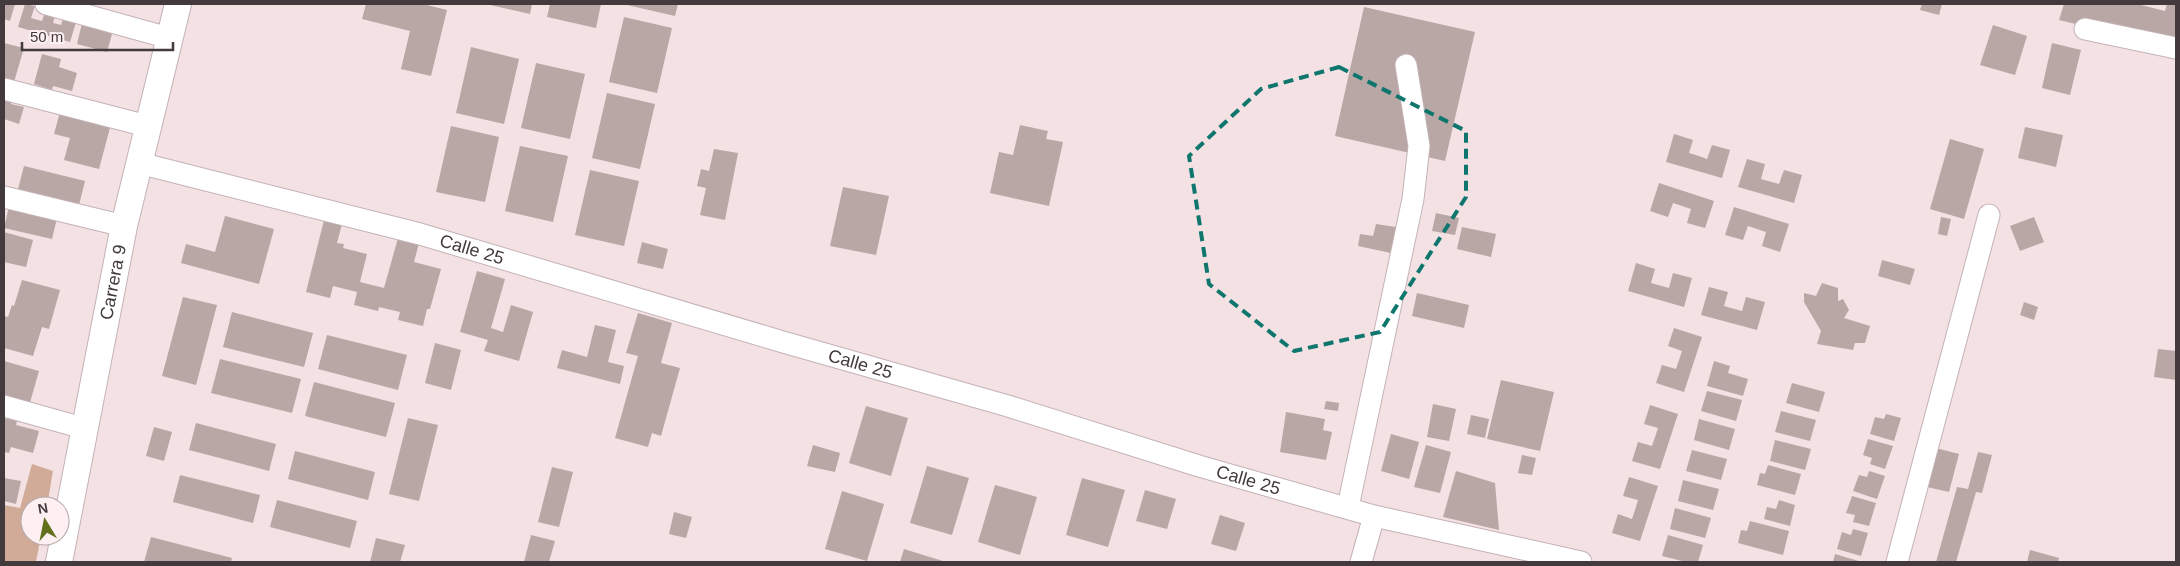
<svg xmlns="http://www.w3.org/2000/svg" width="2180" height="566" viewBox="0 0 2180 566" font-family="Helvetica,sans-serif">
<style>
.forest{fill:#d1ab97}
.building{fill:#b8a7a5}
.lines{fill:none;stroke-linecap:round;stroke-linejoin:round}
.minor-casing{stroke:#c4b2b6;stroke-width:23}
.major-casing{stroke:#c4b2b6;stroke-width:28}
.minor{stroke:#fff;stroke-width:21}
.major{stroke:#fff;stroke-width:26}
.marked{fill:none;stroke:#0f766e;stroke-width:4;stroke-dasharray:10 6;stroke-linejoin:round}
.labels{text-anchor:middle;dominant-baseline:central;stroke-width:4;stroke-linejoin:round;paint-order:stroke}
.street-label{font-size:18px;fill:#423a3c;stroke:#fdeff2}
</style>
<rect width="100%" height="100%" fill="#f3e1e4"/>
<path class="forest" d="M32 464 53 471 47 506H30V536H41L36 562H4V505L20 508Z"/>
<g class="building">
<path d="M4 4H15L10 21 4 19Z"/>
<path d="M25 4 35 6 31 18 42 21 46 9 56 12 53 23 61 25 64 15 77 19 70 42 18 27Z"/>
<path d="M366 4H423L447 10 431 76 401 69 410 31 362 19Z"/>
<path d="M486 4H532L530 14Z"/>
<path d="M550 4H601L596 28 547 17Z"/>
<path d="M627 4H678L675 16 627 5Z"/>
<path d="M1922 4H1942L1939 15 1920 10Z"/>
<path d="M2064 4H2137L2165 11 2167 4H2176V48L2059 20Z"/>
<path d="M1364 7 1475 32 1445 161 1335 136Z"/>
<path d="M624 17 672 28 657 93 609 82Z"/>
<path d="M83 19 114 27 107 52 77 44Z"/>
<path d="M1993 25 2027 36 2015 75 1980 65Z"/>
<path d="M4 43 24 48 14 82 4 79Z"/>
<path d="M2052 43 2081 50 2070 95 2042 88Z"/>
<path d="M471 47 519 59 504 124 456 113Z"/>
<path d="M42 54 61 59 59 67 77 73 72 91 53 86 52 90 34 84Z"/>
<path d="M536 63 585 74 570 139 521 128Z"/>
<path d="M607 93 655 104 640 169 592 158Z"/>
<path d="M4 97 12 99 11 104 24 107 19 124 4 119Z"/>
<path d="M60 112 111 124 99 169 64 160 70 138 54 134Z"/>
<path d="M1020 125 1048 131 1046 139 1063 142 1049 206 990 193 999 152 1013 155Z"/>
<path d="M451 126 499 137 485 202 436 192Z"/>
<path d="M2025 127 2063 135 2056 167 2018 158Z"/>
<path d="M1674 134 1693 140 1689 153 1699 156 1707 159 1712 145 1730 150 1722 178 1666 162Z"/>
<path d="M1950 139 1984 149 1964 219 1930 209Z"/>
<path d="M520 146 568 156 553 222 505 211Z"/>
<path d="M714 149 738 153 725 220 700 215 706 188 697 186 701 169 709 171Z"/>
<path d="M1747 159 1765 164 1761 179 1779 184 1784 170 1802 175 1794 203 1738 187Z"/>
<path d="M24 166 85 181 79 205 18 189Z"/>
<path d="M590 170 639 181 624 246 575 235Z"/>
<path d="M1659 183 1714 201 1705 228 1687 223 1691 209 1673 203 1668 217 1650 211Z"/>
<path d="M843 187 889 196 876 255 830 246Z"/>
<path d="M10 202 58 214 52 239 4 228Z"/>
<path d="M1734 207 1789 224 1780 252 1762 246 1766 232 1748 226 1743 240 1725 235Z"/>
<path d="M1436 213 1459 218 1455 235 1432 231Z"/>
<path d="M225 216 274 229 259 284 181 263 186 244 215 252Z"/>
<path d="M1941 217 1951 219 1947 236 1938 234Z"/>
<path d="M2034 217 2044 242 2020 251 2010 226Z"/>
<path d="M324 220 342 224 337 243 344 244 343 248 367 254 360 282 384 288 398 238 419 243 414 262 441 269 430 309H427L423 326 398 320 400 312 379 307 378 311 354 305 357 292 333 286 330 298 306 292Z"/>
<path d="M1376 224 1396 227 1391 253 1358 246 1360 234 1373 236Z"/>
<path d="M1462 227 1496 234 1491 257 1457 249Z"/>
<path d="M4 232 33 240 26 267 4 262Z"/>
<path d="M642 242 668 249 663 269 637 263Z"/>
<path d="M1882 260 1915 269 1910 285 1878 276Z"/>
<path d="M1636 263 1655 269 1651 283 1669 288 1673 273 1692 278 1684 307 1628 291Z"/>
<path d="M477 271 505 279 491 328 503 332 511 305 533 312 519 361 484 351 488 340 460 332Z"/>
<path d="M22 280 60 290 49 329 42 327 33 356 4 348V316L8 317 12 305 14 306Z"/>
<path d="M1822 283 1838 288V301L1843 299 1849 310 1844 318 1870 326 1865 343H1855L1853 350 1817 344 1821 331 1804 302V293L1816 296Z"/>
<path d="M1709 287 1728 292 1724 306 1742 311 1746 297 1765 302 1757 330 1701 315Z"/>
<path d="M1417 293 1469 305 1464 328 1412 316Z"/>
<path d="M183 297 217 305 196 385 162 376Z"/>
<path d="M2024 302 2038 307 2034 320 2020 315Z"/>
<path d="M232 312 313 333 304 367 223 347Z"/>
<path d="M638 313 672 323 661 363 680 368 661 436 652 433 648 447 615 438 638 356 626 353Z"/>
<path d="M595 325 616 330 608 362 624 366 620 384 557 368 562 350 587 357Z"/>
<path d="M1674 328 1702 337 1684 392 1656 383 1662 365 1676 369 1682 351 1668 346Z"/>
<path d="M327 335 407 355 398 390 318 369Z"/>
<path d="M435 343 461 350 451 390 425 383Z"/>
<path d="M2158 349 2176 351V380L2154 377Z"/>
<path d="M220 359 301 379 292 413 211 393Z"/>
<path d="M4 361 39 371 29 406 4 399Z"/>
<path d="M1714 361 1730 366 1728 373 1748 379 1743 396 1707 386Z"/>
<path d="M1501 380 1554 392 1540 451 1487 439Z"/>
<path d="M314 382 395 403 386 437 305 416Z"/>
<path d="M1792 383 1825 392 1819 412 1786 403Z"/>
<path d="M1707 391 1742 400 1736 421 1701 411Z"/>
<path d="M1326 401 1339 403 1338 411 1324 409Z"/>
<path d="M1433 404 1456 409 1449 441 1427 437Z"/>
<path d="M1650 405 1678 414 1660 469 1632 461 1638 442 1652 446 1658 428 1644 424Z"/>
<path d="M866 406 908 418 891 476 849 463Z"/>
<path d="M1781 411 1816 420 1810 441 1775 432Z"/>
<path d="M1286 412 1325 419 1323 430 1332 432 1326 460 1280 452Z"/>
<path d="M1886 414 1901 418 1894 441 1870 434 1875 417 1884 419Z"/>
<path d="M1471 415 1489 419 1485 438 1467 434Z"/>
<path d="M4 418 17 421 16 425 39 431 33 453 11 447 9 453 4 452Z"/>
<path d="M408 418 438 425 419 501 389 494Z"/>
<path d="M1699 419 1735 429 1729 450 1694 440Z"/>
<path d="M196 423 276 444 269 471 189 450Z"/>
<path d="M154 427 172 432 164 461 146 456Z"/>
<path d="M1391 434 1419 442 1409 479 1381 471Z"/>
<path d="M1868 439 1893 446 1885 469 1870 464 1872 458 1863 455Z"/>
<path d="M1775 440 1811 449 1805 470 1770 461Z"/>
<path d="M813 445 840 453 835 472 807 466Z"/>
<path d="M1426 445 1451 452 1440 493 1414 487Z"/>
<path d="M1936 448 1959 454 1949 492 1927 487Z"/>
<path d="M1692 450 1727 459 1721 480 1686 471Z"/>
<path d="M295 451 375 472 368 500 288 479Z"/>
<path d="M1978 452 1992 455 1982 493 1976 492 1956 562H1936L1957 487 1968 489Z"/>
<path d="M1522 455 1536 458 1532 475 1518 473Z"/>
<path d="M1768 465 1801 474 1795 495 1757 485 1760 473 1765 474Z"/>
<path d="M927 466 969 478 952 535 910 523Z"/>
<path d="M552 467 573 472 559 527 538 522Z"/>
<path d="M1456 471 1495 483 1499 530 1443 517Z"/>
<path d="M1869 471 1885 476 1877 499 1853 491 1859 475 1867 477Z"/>
<path d="M180 475 260 495 253 523 173 502Z"/>
<path d="M1629 477 1658 486 1640 541 1612 533 1618 514 1632 519 1635 510 1638 500 1623 496Z"/>
<path d="M4 478 21 481 16 504 4 501Z"/>
<path d="M1082 478 1125 490 1108 547 1066 535Z"/>
<path d="M1683 480 1719 489 1713 510 1678 501Z"/>
<path d="M995 485 1037 497 1020 555 978 542Z"/>
<path d="M1145 490 1176 499 1167 529 1136 521Z"/>
<path d="M842 491 884 504 867 561 825 549Z"/>
<path d="M1852 496 1876 503 1869 526 1853 522 1855 515 1846 513Z"/>
<path d="M277 500 357 521 350 548 270 527Z"/>
<path d="M1779 500 1795 505 1790 526 1764 519 1767 507 1776 509Z"/>
<path d="M1675 508 1711 518 1705 538 1670 529Z"/>
<path d="M674 512 692 517 686 538 669 534Z"/>
<path d="M1220 515 1245 523 1236 551 1211 544Z"/>
<path d="M1750 521 1789 531 1783 555 1738 543 1741 530 1747 531Z"/>
<path d="M1853 529 1868 533 1861 556 1837 549 1842 532 1851 535Z"/>
<path d="M531 535 555 541 549 562H524Z"/>
<path d="M1668 535 1703 545 1698 562H1686L1662 556Z"/>
<path d="M151 537 232 558 231 562H144Z"/>
<path d="M376 538 405 545 400 562H370Z"/>
<path d="M904 549 946 562H900Z"/>
<path d="M2030 550 2059 558 2058 562H2027Z"/>
<path d="M1835 554 1862 562H1833Z"/>
</g>
<g class="lines">
<g class="minor-casing">
<g id="minor">
<path d="M46 4 169 38"/>
<path d="M2085 29 2176 48"/>
<path d="M4 89 147 126"/>
<path id="s1" d="M139 163 420 234 783 342 1008 406 1199 466 1374 516 1581 562"/>
<path d="M4 197 124 226"/>
<path d="M4 406 83 428"/>
<path d="M1348 507 1413 199 1419 146 1406 65"/>
<path d="M1361 562 1374 516"/>
<path d="M1897 562 1989 215"/>
</g>
</g>
<g class="major-casing">
<g id="major">
<path id="s2" d="M59 562 124 226 178 4"/>
</g>
</g>
<use href="#minor" class="minor"/>
<use href="#major" class="major"/>
</g>
<path class="marked" d="M1339 67 1466 131V197L1380 332 1294 351 1209 284 1189 156 1261 89Z"/>
<g class="labels">
<g class="street-label">
<text stroke="none"><textPath href="#s1" startOffset="344">Calle 25</textPath></text>
<text stroke="none"><textPath href="#s2" startOffset="285">Carrera 9</textPath></text>
<text stroke="none"><textPath href="#s1" startOffset="749">Calle 25</textPath></text>
<text stroke="none"><textPath href="#s1" startOffset="1154">Calle 25</textPath></text>
</g>
</g>
<rect width="2180" height="566" fill="none" stroke="#423a3c" stroke-width="10"/>
<g transform="translate(45 521) rotate(350)"><circle r="24" fill="#fdeff2" stroke="#b2a7a9"/>
<path d="M0-4L9 19L0 12L-9 19Z" fill="#63701b"/>
<text y="-8" font-size="14" font-weight="bold" text-anchor="middle" fill="#423a3c">N</text>
</g>
<path d="M22 42v8h151v-8" fill="none" stroke="#423a3c" stroke-width="2.5"/>
<text x="30" y="42" font-size="15" fill="#423a3c" stroke="#fdeff2" stroke-width="4" paint-order="stroke">50 m</text>
</svg>
